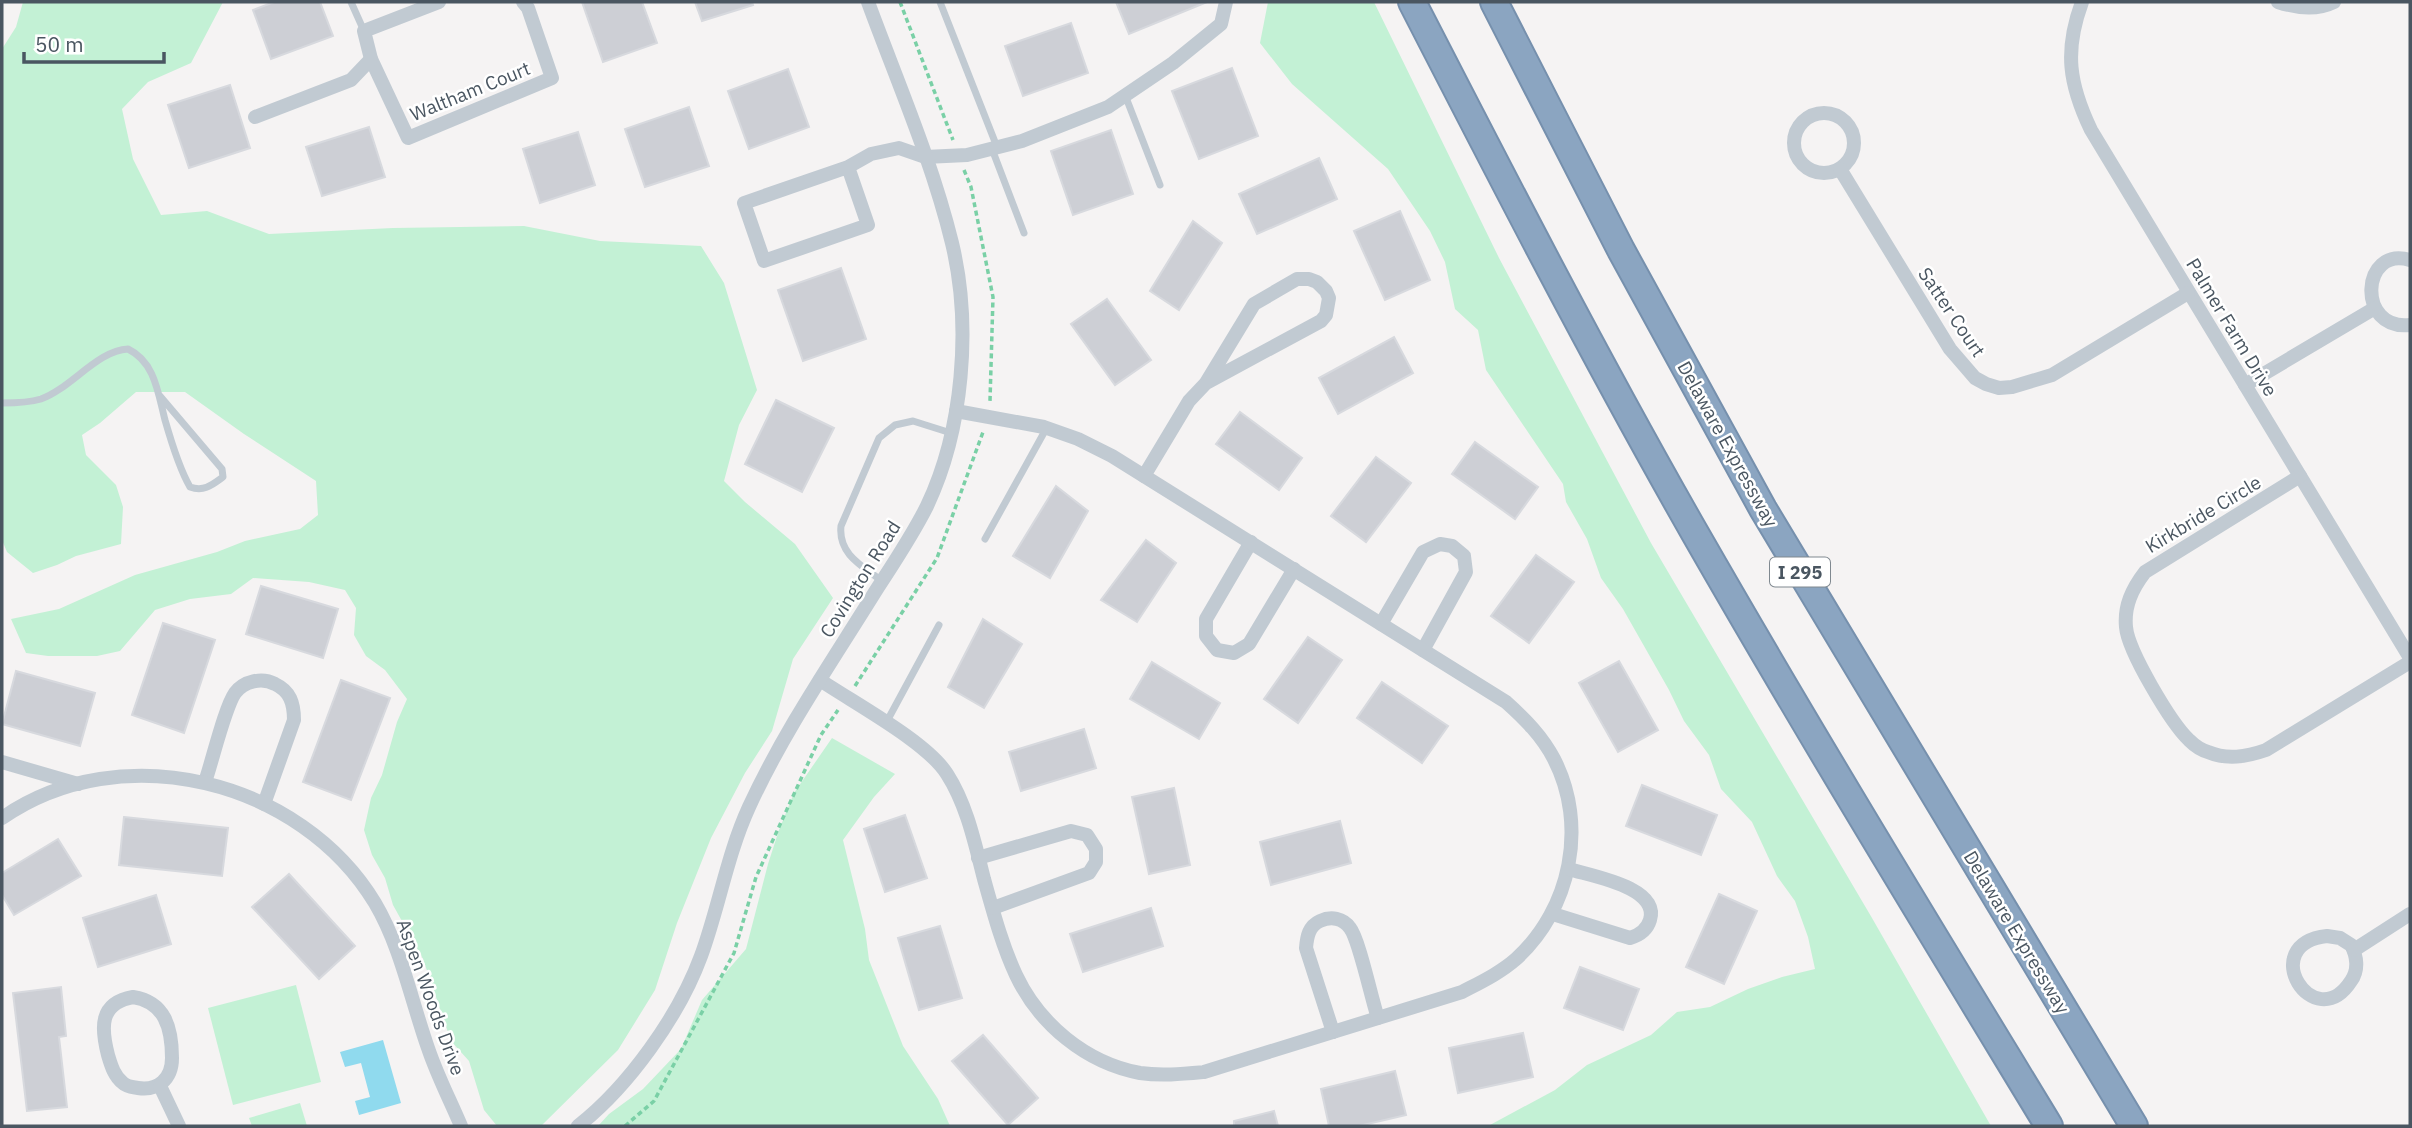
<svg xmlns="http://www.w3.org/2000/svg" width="2412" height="1128" viewBox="0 0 2412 1128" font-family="'IBM Plex Sans',sans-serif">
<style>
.green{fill:#c3f1d5}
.water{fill:#90daee}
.building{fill:#cdcfd5;stroke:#d7d9de;stroke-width:2}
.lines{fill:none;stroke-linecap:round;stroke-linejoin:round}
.motorway-casing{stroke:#7690ad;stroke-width:30}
.path{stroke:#7ad0a6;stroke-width:3.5;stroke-dasharray:5 3.5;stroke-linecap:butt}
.service{stroke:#c1cad2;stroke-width:7}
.minor{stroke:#c1cad2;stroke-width:14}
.motorway{stroke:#8ba5c1;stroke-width:26}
.labels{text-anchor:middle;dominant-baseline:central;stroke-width:5;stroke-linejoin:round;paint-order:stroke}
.shield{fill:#fff;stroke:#808990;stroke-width:2}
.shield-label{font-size:18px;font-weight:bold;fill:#4a5661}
.street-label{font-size:19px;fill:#4a5661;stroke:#fff}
</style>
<rect width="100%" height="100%" fill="#f5f3f3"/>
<g class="green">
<path d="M23 2H223L191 63 148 82 122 109 133 159 161 215 207 211 269 234 393 228 524 226 600 241 701 246 724 283 757 390 739 425 724 481 745 502 795 544 833 598 793 659 772 731 745 773 711 838 677 923 655 990 618 1050 541 1126H497L484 1110 469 1061 451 1041 423 959 393 905 385 878 372 855 364 830 371 798 382 775 397 722 407 699 385 670 366 656 354 635 356 608 345 590 309 582 253 578 231 594 190 599 155 610 120 651 97 656H48L26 653 11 619 59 609 135 575 217 552 245 541 300 529 318 515 316 481 244 434 185 392H136L100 423 82 435 86 455 116 485 123 507 121 544 76 556 57 565 33 573 7 552 2 540V49L16 27Z"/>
<path d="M1268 2H1374L1499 258 1651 543 1872 918 1991 1126H1482L1490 1125 1555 1090 1587 1065 1651 1035 1677 1012 1710 1007 1748 989 1782 977 1815 969 1808 937 1795 901 1777 876 1752 822 1721 789 1709 755 1684 721 1669 690 1623 609 1601 578 1587 539 1566 502 1563 484 1486 370 1478 330 1455 309 1445 262 1430 231 1407 197 1388 169 1292 84 1260 43Z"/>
<path d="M832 738 895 774 874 797 843 840 865 929 869 960 903 1046 938 1099 950 1126H598L609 1114 643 1089 681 1049 702 1000 746 949 768 864 779 830 794 793Z"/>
<path d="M296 985 321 1082 233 1105 208 1008Z"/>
<path d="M300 1103 307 1126H252L249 1118Z"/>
</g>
<path class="water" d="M383 1040 401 1103 359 1115 355 1101 370 1097 361 1063 345 1067 340 1052Z"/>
<g class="building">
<path d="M274 2H320L333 36 271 59 253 10Z"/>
<path d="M582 2H642L657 43 603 62Z"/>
<path d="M695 2H752L753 5 702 21Z"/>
<path d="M1116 2H1207L1129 34Z"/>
<path d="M1071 23 1088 73 1023 96 1005 46Z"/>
<path d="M1232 68 1258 136 1199 159 1172 91Z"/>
<path d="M788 69 809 127 749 149 728 91Z"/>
<path d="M230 85 250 148 189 168 168 105Z"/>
<path d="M689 107 709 166 645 187 625 129Z"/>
<path d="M369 127 385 177 322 196 306 147Z"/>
<path d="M1111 130 1133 194 1073 215 1051 151Z"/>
<path d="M578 132 595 185 540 203 523 149Z"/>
<path d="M1319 158 1337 199 1257 234 1239 194Z"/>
<path d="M1400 211 1430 280 1385 300 1354 231Z"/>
<path d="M1193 221 1222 243 1179 310 1150 291Z"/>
<path d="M841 268 866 339 803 361 778 290Z"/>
<path d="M1107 299 1151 360 1115 385 1071 324Z"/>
<path d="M1394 337 1413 373 1338 414 1319 378Z"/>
<path d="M776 400 834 428 802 492 745 464Z"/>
<path d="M1240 412 1302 458 1279 490 1216 444Z"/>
<path d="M1475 442 1538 487 1515 519 1452 474Z"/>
<path d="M1376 457 1411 483 1366 542 1331 516Z"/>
<path d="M1056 486 1088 511 1050 578 1013 556Z"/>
<path d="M1146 540 1176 563 1137 622 1101 600Z"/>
<path d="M1536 555 1574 582 1529 643 1491 616Z"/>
<path d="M261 586 338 609 323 658 246 634Z"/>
<path d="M983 619 1022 644 984 708 948 687Z"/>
<path d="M163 623 215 640 184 733 132 715Z"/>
<path d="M1308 637 1342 660 1298 723 1264 699Z"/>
<path d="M1619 661 1658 730 1618 752 1579 683Z"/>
<path d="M1152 662 1220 703 1199 739 1130 699Z"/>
<path d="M16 671 95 693 80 746 2 724Z"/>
<path d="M341 680 390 698 351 800 303 782Z"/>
<path d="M1382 682 1448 726 1422 763 1357 718Z"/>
<path d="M1084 729 1096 768 1021 791 1009 752Z"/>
<path d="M1642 785 1717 815 1701 855 1626 826Z"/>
<path d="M1174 788 1190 865 1149 874 1132 797Z"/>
<path d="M905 815 927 878 885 892 864 829Z"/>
<path d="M124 817 228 828 222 876 119 865Z"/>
<path d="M1340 821 1351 863 1271 885 1260 842Z"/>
<path d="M58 839 81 876 14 915 2 895V873Z"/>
<path d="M289 874 355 946 319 979 252 907Z"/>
<path d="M1719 894 1757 911 1724 984 1686 967Z"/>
<path d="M156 895 171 944 98 967 83 918Z"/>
<path d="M1151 908 1163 946 1083 972 1070 934Z"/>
<path d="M940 926 962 998 919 1010 898 938Z"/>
<path d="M1580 967 1639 989 1623 1030 1564 1008Z"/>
<path d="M61 987 66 1036 59 1037 67 1107 27 1111 13 993Z"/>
<path d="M1523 1033 1533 1077 1458 1093 1449 1048Z"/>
<path d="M983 1035 1038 1098 1008 1125 952 1061Z"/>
<path d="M1395 1071 1406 1115 1359 1126H1329L1321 1089Z"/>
<path d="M1274 1111 1278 1126H1234V1121Z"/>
</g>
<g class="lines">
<g class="motorway-casing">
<g id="motorway">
<path d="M1412 2C1504 181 1596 360 1696 535 1810 734 1930 930 2049 1126"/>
<path d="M1494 2 1621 250 1763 509 2134 1126"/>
</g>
</g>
<g class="path">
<path d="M900 2 953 140"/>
<path d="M964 170 971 187 993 297 990 401"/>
<path d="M855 686 937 558 983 432"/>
<path d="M625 1126 654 1101 734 953 756 877 821 735 838 710"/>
</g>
<g class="service">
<path d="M351 2 364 31"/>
<path d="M940 2 997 147"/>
<path d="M1125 95 1160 185"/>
<path d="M992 149 1024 233"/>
<path d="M2 403C15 403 28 403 41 399 70 389 98 350 128 349 155 362 158 393 165 420 171 441 179 468 190 487 204 492 212 485 223 477L222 469 160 396"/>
<path d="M985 539 1046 429"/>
<path d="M882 581C862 566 838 554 841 526L879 438 895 425 913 421 951 433"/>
<path d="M886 723 939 625"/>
</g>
<g class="minor">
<path d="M439 2 364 31 371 59 408 138 552 78 528 8 523 2"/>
<path d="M2082 2C2064 51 2069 84 2091 130L2410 658"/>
<path d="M2278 2C2296 8 2316 11 2334 2"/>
<circle cx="1824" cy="143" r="30"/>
<path d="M255 117 351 80 371 59"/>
<path d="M848 167 868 225 764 261 744 203 848 167 871 154 899 148 925 157 967 155 1022 141 1108 107 1173 63 1221 24 1226 2"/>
<path d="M1840 169 1950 349 1975 378 1986 384 1999 388 2012 387 2052 375 2188 293"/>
<path d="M2410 260C2361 245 2356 331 2410 325"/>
<path d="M2245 385 2375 308"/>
<path d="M1144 476 1189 401 1206 383 1254 304 1297 279H1309L1317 282 1326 291 1329 298 1326 315 1321 321 1206 383"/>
<path d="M2300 476 2145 572C2132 589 2124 606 2126 627 2128 651 2171 723 2189 740 2194 745 2201 750 2208 752 2227 760 2246 757 2266 750L2410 662"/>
<path d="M1251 542 1206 619V636L1217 650 1234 653 1249 644 1294 569"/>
<path d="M1381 624 1423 552 1440 544 1452 546 1464 556 1466 572 1423 650"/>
<path d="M820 680C854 703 927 742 947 774 967 805 975 844 984 879 993 911 1002 945 1016 975 1039 1024 1086 1063 1140 1073 1161 1076 1182 1074 1204 1072L1462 992C1481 982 1500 973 1516 959 1571 909 1588 825 1554 759 1542 736 1525 719 1506 702L1112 456 1078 439 1044 427 956 411"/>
<path d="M2 762 78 784"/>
<path d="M205 782C212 762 225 707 235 693 244 681 262 677 275 684 290 691 294 703 294 720L264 804"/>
<path d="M2 818C121 735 301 780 375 903 401 947 411 1000 428 1048 437 1075 450 1100 461 1126"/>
<path d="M978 858 1071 831 1087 835 1096 849V862L1089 873 993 908"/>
<path d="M1553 914 1630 938C1640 935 1647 930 1650 920 1660 887 1591 876 1569 869"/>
<path d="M2327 936 2340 938 2351 945C2357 956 2359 970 2351 981 2314 1038 2255 944 2327 936Z"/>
<path d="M2354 950 2410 914"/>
<path d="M133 997C165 1002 172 1028 172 1058 172 1079 158 1091 138 1088 132 1087 127 1087 123 1083 114 1076 111 1065 108 1055 101 1028 99 1003 133 997Z"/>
<path d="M1333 1032 1306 948C1307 936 1309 926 1320 921 1331 916 1343 918 1350 928 1359 939 1372 1001 1378 1018"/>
<path d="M160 1086 179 1126"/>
<path d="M578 1126C628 1087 679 1016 701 956 719 907 727 855 749 807 784 731 831 663 875 592 893 564 912 536 927 506 963 430 972 326 952 243 932 161 897 81 868 2"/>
</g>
<use href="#motorway" class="motorway"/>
</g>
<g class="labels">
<rect class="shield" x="1770" y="557.5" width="60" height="29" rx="5"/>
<g class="shield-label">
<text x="1800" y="572">I 295</text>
</g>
<g class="street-label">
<text transform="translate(470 91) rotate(-22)">Waltham Court</text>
<text transform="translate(1952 312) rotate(56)">Satter Court</text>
<text transform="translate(2232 327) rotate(59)">Palmer Farm Drive</text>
<text transform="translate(1728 444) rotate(61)">Delaware Expressway</text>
<text transform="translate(2203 514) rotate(-31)">Kirkbride Circle</text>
<text transform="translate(860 579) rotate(-58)">Covington Road</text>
<text transform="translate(2017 932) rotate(59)">Delaware Expressway</text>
<text transform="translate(431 997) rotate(70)">Aspen Woods Drive</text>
</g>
</g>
<rect width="2412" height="1128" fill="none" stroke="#4a5661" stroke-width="7"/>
<path d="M24 52v10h140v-10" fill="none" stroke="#4a5661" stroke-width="3.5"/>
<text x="35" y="52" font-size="21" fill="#4a5661" stroke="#ffffff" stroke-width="5" paint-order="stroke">50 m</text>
</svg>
